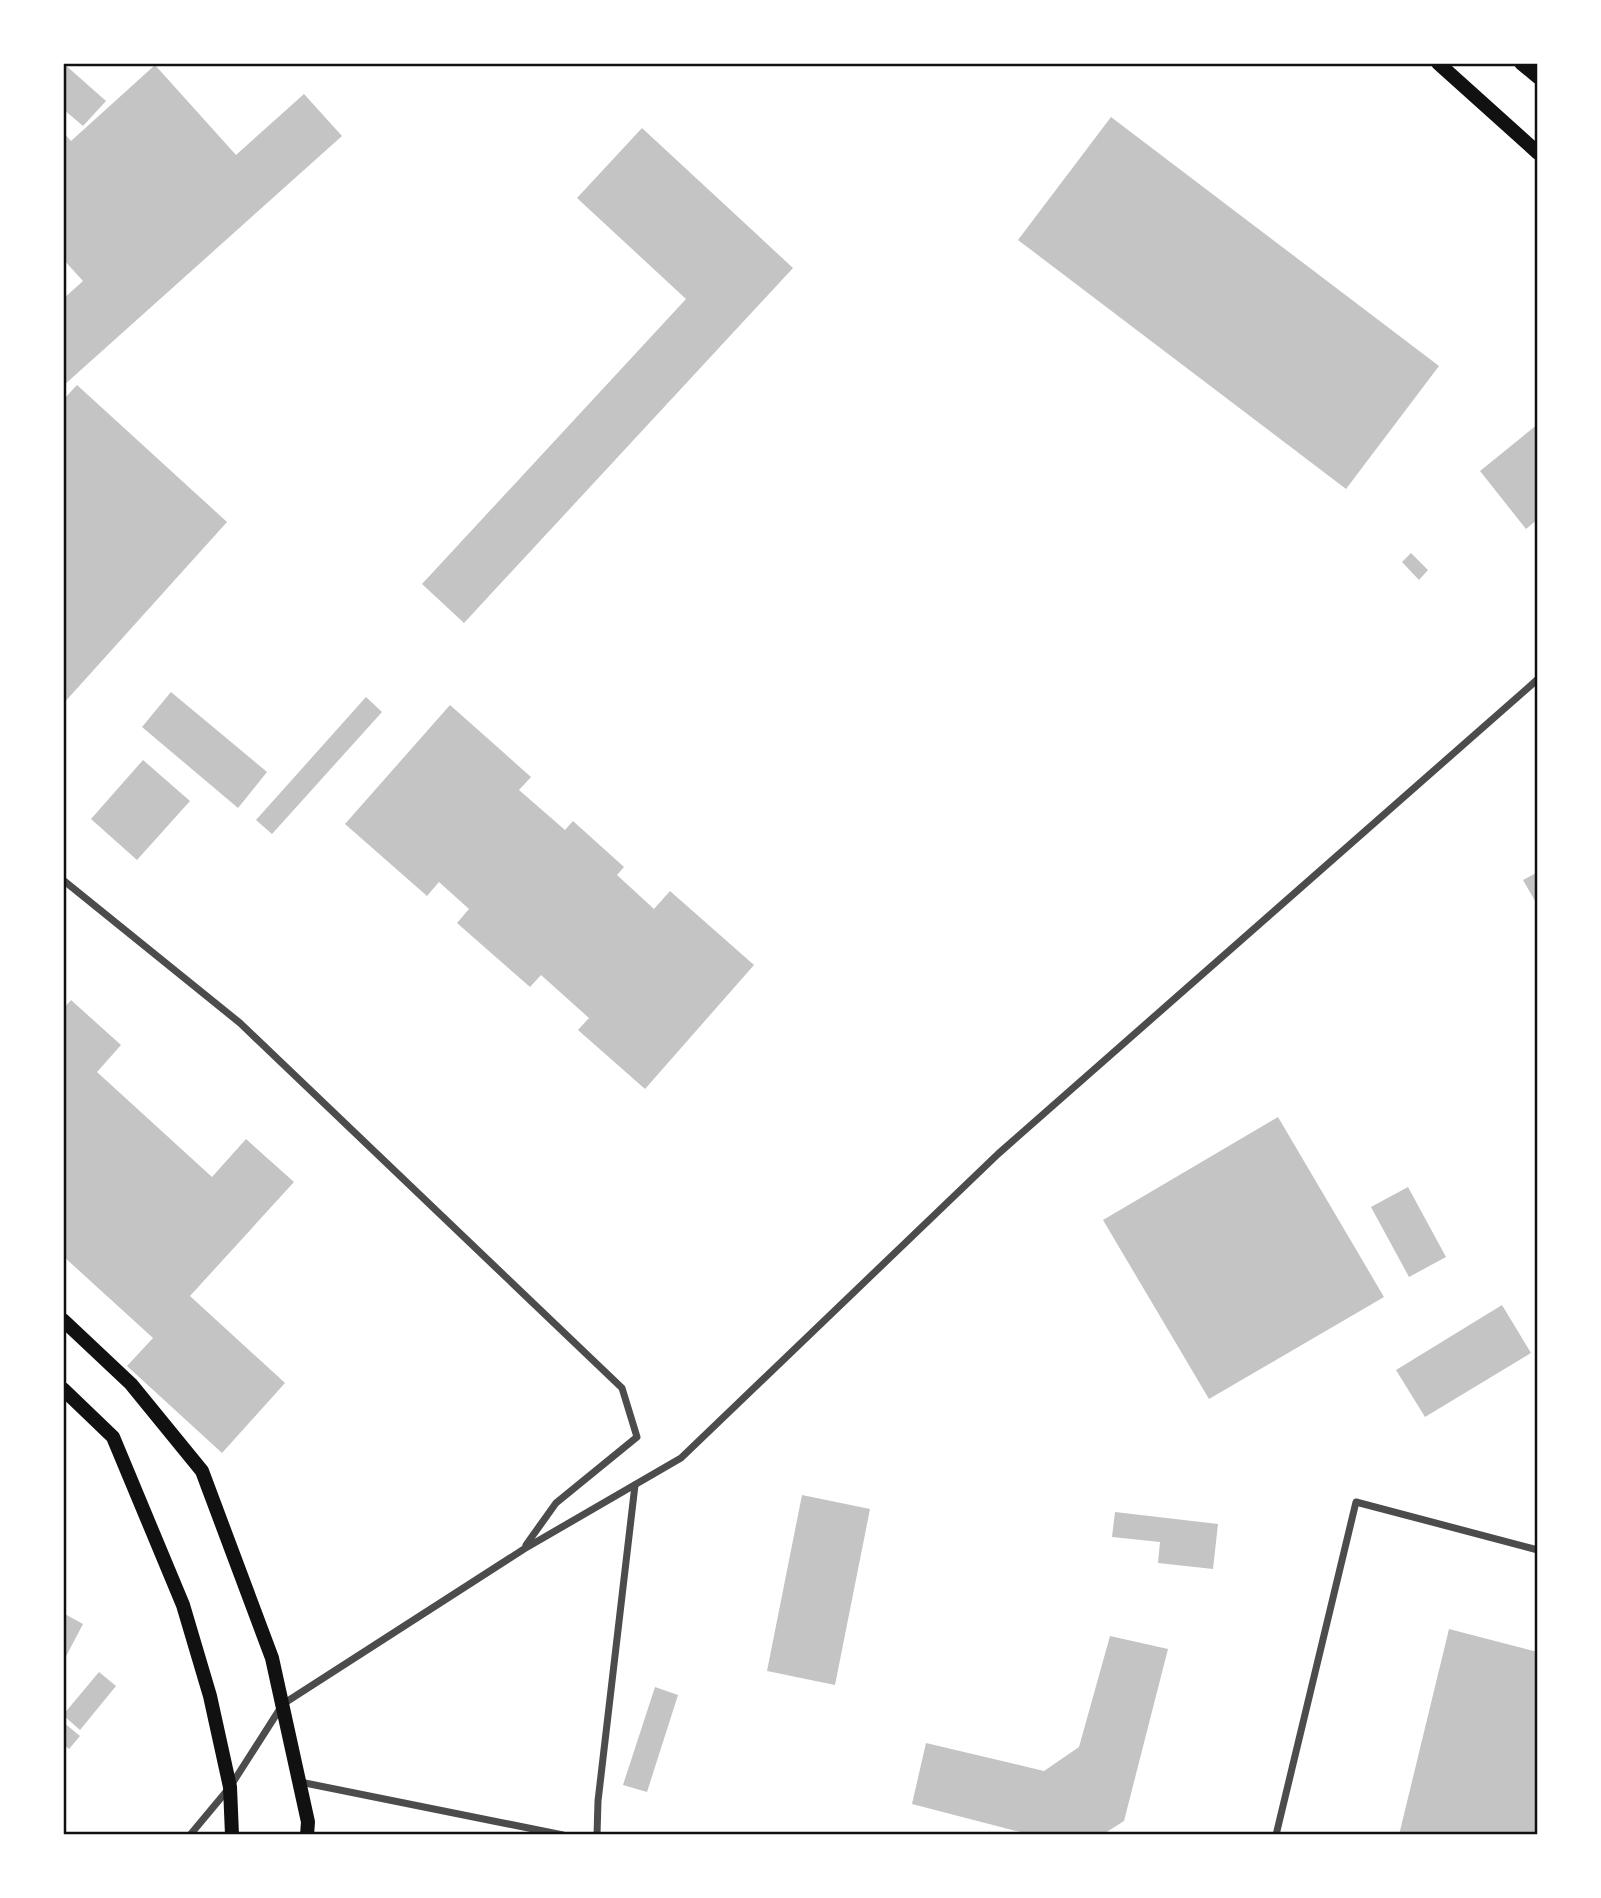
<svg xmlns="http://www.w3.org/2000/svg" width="1601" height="1898" viewBox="0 0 1601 1898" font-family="Merriweather,serif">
<rect width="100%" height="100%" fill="#fff"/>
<!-- building -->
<g fill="#c4c4c4">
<polygon points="63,63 106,101 83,126 63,109"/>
<polygon points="155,65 236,155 304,94 342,136 63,386 63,299 83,281 63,259 63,132 71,141"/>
<polygon points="1111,117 1439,366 1346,489 1018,240"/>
<polygon points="642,128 793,268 464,623 422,584 686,299 577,198"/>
<polygon points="77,385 227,522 63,704 63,400"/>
<polygon points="1538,424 1538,519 1526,529 1480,471"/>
<polygon points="1411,553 1428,570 1419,580 1402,562"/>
<polygon points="171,692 267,772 238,808 142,727"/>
<polygon points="366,697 382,712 272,834 256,820"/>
<polygon points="450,705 531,777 519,790 565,830 573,821 624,867 617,875 654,909 670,891 754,965 645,1089 578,1030 589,1018 541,975 530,987 457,923 469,909 439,882 427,896 345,824"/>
<polygon points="143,760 190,801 137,860 91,819"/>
<polygon points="1538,872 1538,906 1523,880"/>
<polygon points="71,1000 121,1045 97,1072 212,1177 246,1139 294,1182 190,1296 285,1383 222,1453 127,1366 153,1338 63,1256 63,1009"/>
<polygon points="1278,1117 1384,1297 1209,1399 1103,1220"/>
<polygon points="1408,1187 1446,1257 1409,1277 1371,1207"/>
<polygon points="1502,1305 1531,1353 1425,1417 1396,1370"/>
<polygon points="802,1495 870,1509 835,1685 767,1671"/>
<polygon points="1115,1512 1218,1524 1213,1569 1158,1563 1160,1542 1112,1537"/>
<polygon points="63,1613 83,1624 63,1662"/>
<polygon points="1449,1629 1538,1652 1538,1835 1399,1835"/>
<polygon points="1110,1636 1168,1649 1124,1821 1102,1835 1032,1835 912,1804 926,1743 1044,1771 1079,1747"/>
<polygon points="99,1672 116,1686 80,1730 63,1715"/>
<polygon points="655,1687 678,1695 647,1792 623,1785"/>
<polygon points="63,1722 80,1736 69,1749 63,1744"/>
</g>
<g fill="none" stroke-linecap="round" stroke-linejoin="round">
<!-- minor -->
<g stroke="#4c4c4c" stroke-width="7">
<polyline points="63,880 240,1023 622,1388 637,1437 556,1503 526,1545"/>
<polyline points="300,1782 563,1835"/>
<polyline points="190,1835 230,1787 283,1704 524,1549 681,1458 998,1154 1538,679"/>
<polyline points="597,1835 598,1801 635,1485"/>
<polyline points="1276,1835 1356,1502 1538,1550"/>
</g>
<!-- secondary -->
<g stroke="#111" stroke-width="14">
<polyline points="1438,63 1538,153"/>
<polyline points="1521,63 1538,77"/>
<polyline points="63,1320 131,1384 202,1471 272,1658 308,1822 307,1835"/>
<polyline points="63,1389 113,1437 183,1605 210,1696 230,1787 232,1835"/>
</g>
</g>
<!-- border -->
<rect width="1601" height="1898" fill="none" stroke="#ffffff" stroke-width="130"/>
<rect x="65" y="65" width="1471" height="1768" fill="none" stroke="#111" stroke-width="2.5"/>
</svg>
